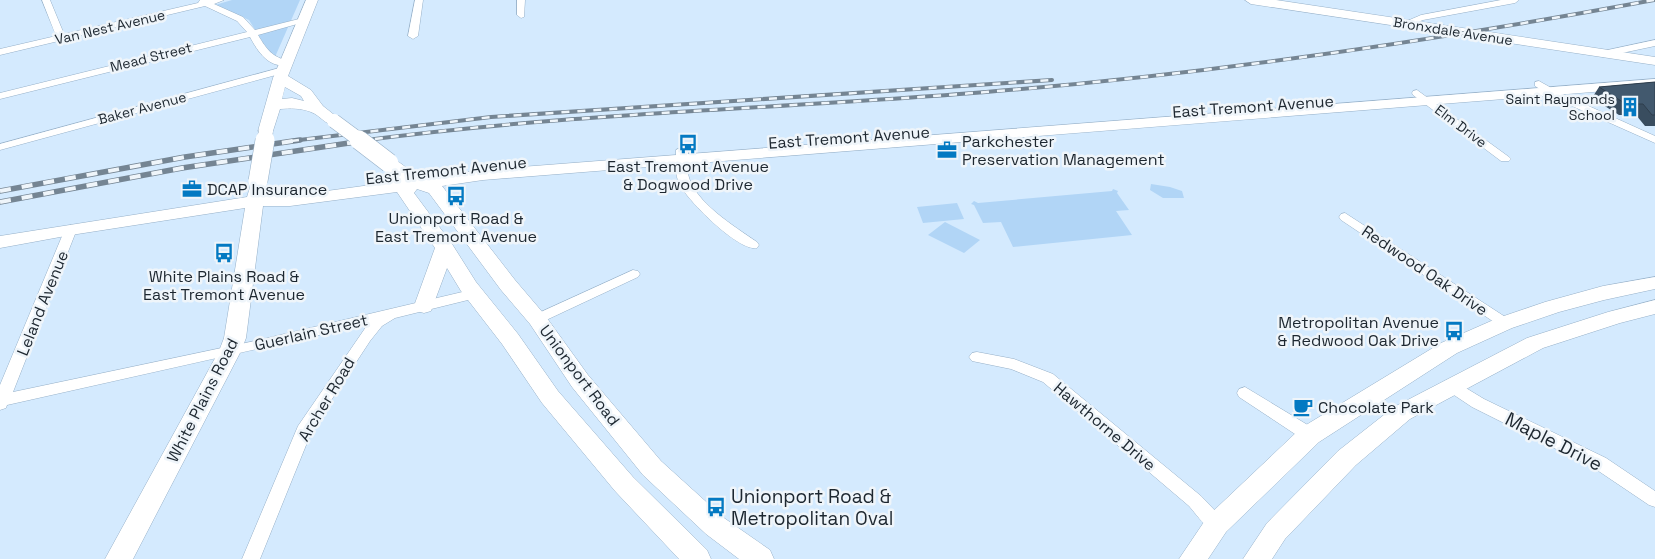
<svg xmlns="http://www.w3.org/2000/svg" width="1655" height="559" viewBox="0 0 1655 559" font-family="'Space Grotesk',sans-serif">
<rect width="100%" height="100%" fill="#d4eafe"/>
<!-- green -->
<g fill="#b1d5f6">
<polygon points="232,0 300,0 275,57 272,57 249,20 215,5"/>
<polygon points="1151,184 1170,187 1182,191 1184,198 1163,198 1150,190"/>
<polygon points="1113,189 1118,191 1117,193 1129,210 1116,211 1132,235 1013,247 1001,222 983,223 974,205 971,204 974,201 978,203 1112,191"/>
<polygon points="957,203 964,219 923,223 917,207"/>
<polygon points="945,222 980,240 964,253 928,235"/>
</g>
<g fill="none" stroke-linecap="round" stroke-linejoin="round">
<defs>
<g id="street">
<path d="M42 0H50L64 34 198 3 200 0H224L214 4 243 17 255 30 303 18 308 21 258 35C267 50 272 57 289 61V65C269 69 258 52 250 37L0 99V93L247 32 237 21 205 6 0 55V49L56 36Z"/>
<polygon points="415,0 423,0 418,36 413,39 408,36"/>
<polygon points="517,0 525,0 524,17 521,18 517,15"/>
<polygon points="1501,0 1519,0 1515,3 1423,20 1405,27 1400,24 1421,15"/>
<polygon points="1655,40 1655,46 1603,57 1598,54 1603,51"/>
<polygon points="283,67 287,68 287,72 0,150 0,144"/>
<polygon points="1539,81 1562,94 1655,136 1655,143 1554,98 1535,86 1535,82"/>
<polygon points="1417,90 1509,157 1511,159 1509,161 1501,161 1413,95 1412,93 1413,91"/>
<path d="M682 147 688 150C688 158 686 166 688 174 694 202 734 226 757 242L759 245 757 248C739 252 688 201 680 185 674 174 676 162 676 150Z"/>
<polygon points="1345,213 1510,320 1512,323 1510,326 1500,326 1341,220 1339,217 1341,214"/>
<polygon points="71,225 77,229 13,392 259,340 475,289 480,291 482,294 480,297 395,318 382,326 370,341 313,428 260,559 242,559 298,426 368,324 7,405 6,408 0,410 0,385 65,229"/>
<polygon points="633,270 638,271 640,274 638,277 542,322 532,322 530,319 532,316"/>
<path d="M977 352 1014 359 1053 374 1201 496 1223 519 1226 524 1223 529C1209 535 1198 516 1189 506L1043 382 1011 369 972 361 969 357 972 353Z"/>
<polygon points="1451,379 1484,399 1606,458 1655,491 1655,507 1649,505 1594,468 1472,407 1445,389 1443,385 1445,381"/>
<polygon points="1245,387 1316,430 1318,435 1316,440 1310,441 1304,440 1239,397 1237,393 1239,389"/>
</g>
<g id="secondary">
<path d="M306 0H318L288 76 311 90 323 106 342 121 340 124C326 128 322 116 311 112 301 108 290 108 280 109L272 134H260L258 131 273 78ZM285 87 301 96 304 101 292 98 282 99Z"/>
<polygon points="1245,0 1276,0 1655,57 1655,65 1251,4"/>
<path d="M1655 79V87L483 180 442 186 515 280 544 314 588 375 661 461 724 518 770 550 774 559H739L706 534 643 475 572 387 530 324 501 290 429 193 417 189 414 193 452 244 476 282 518 334 558 391 633 477 707 550 711 559H679L615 491 542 403 502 344 461 291 447 268 431 311 424 313 417 311 414 306 435 248 397 192 290 206H263L246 338 241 351 133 559H105L219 351 224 338 245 208 71 235 0 248V236L247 197 251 184 257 183 263 184 266 188 265 196H290L400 181 381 163 383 159C397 156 408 170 418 178L483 170Z"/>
<polygon points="1655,277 1655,289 1604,300 1559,312 1512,328 1457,353 1319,442 1226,532 1208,559 1179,559 1208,516 1301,428 1441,343 1498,318 1545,302 1603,286"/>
<polygon points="1655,300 1655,314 1620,323 1543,348 1410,419 1356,465 1285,539 1272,559 1243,559 1267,523 1338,451 1394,407 1527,338 1608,312"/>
</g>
</defs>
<!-- street casing -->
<use href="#street" stroke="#96b0c8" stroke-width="1"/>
<!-- secondary casing -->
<use href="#secondary" stroke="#96b0c8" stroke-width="1"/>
<!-- street -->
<use href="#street" fill="#fff" fill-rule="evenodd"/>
<!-- secondary -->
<use href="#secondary" fill="#fff" fill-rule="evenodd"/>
<defs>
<g id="rail-far1">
<polyline points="291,141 491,117 1052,80"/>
<path d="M359 141C567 113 777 109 986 92 1211 74 1432 41 1654 0"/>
</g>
<g id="rail">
<polyline points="0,191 185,157 300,140"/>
<polyline points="0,202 182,168 369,140"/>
</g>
</defs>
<!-- rail-far1 casing -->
<use href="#rail-far1" stroke="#758593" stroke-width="4"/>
<!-- rail casing -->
<use href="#rail" stroke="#758593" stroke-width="5.5"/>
<!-- rail-far1 -->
<use href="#rail-far1" stroke="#eff5fa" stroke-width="2.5" stroke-dasharray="8" stroke-linecap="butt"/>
<!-- rail -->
<use href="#rail" stroke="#eff5fa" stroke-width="4" stroke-dasharray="11" stroke-linecap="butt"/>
<defs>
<g id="secondary-bridge-far1">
<polyline points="334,121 361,141"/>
<polyline points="264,141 266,131"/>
</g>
<g id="secondary-bridge">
<polyline points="359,140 389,163"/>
<polyline points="258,181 265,140"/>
</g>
</defs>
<!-- secondary-bridge-far1 casing -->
<use href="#secondary-bridge-far1" stroke="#96b0c8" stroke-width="15" stroke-linecap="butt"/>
<!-- secondary-bridge casing -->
<use href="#secondary-bridge" stroke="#96b0c8" stroke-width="20" stroke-linecap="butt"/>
<!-- secondary-bridge-far1 -->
<use href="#secondary-bridge-far1" stroke="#fff" stroke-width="14"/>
<!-- secondary-bridge -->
<use href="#secondary-bridge" stroke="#fff" stroke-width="19"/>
</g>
<!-- wall -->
<polygon fill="#394d5f" points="1655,82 1655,126 1645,126 1636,115 1619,115 1592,98 1599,87"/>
<!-- building -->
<polygon fill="#42596e" stroke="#2e3e4d" points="1655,82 1655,115 1652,115 1643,104 1626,104 1599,87"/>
<!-- icons -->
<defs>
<symbol id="building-bare" viewBox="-9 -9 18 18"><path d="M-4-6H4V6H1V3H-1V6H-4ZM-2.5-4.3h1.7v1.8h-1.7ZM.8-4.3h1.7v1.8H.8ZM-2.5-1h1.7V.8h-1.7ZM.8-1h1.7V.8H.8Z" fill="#0379c2" stroke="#eff5fa" stroke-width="2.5" paint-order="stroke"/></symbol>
<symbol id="bus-bare" viewBox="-9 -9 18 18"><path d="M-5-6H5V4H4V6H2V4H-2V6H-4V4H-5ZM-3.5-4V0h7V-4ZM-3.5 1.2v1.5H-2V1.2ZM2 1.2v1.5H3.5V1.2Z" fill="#0379c2" stroke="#eff5fa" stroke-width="2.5" paint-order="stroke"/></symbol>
<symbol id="office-bare" viewBox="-9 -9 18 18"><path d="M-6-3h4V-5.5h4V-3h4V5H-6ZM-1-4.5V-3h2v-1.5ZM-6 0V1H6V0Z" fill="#0379c2" stroke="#eff5fa" stroke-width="2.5" paint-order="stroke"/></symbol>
<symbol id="cafe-bare" viewBox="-9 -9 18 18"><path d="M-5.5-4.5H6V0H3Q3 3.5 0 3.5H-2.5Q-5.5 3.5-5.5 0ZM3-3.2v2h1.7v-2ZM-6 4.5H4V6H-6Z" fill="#0379c2" stroke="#eff5fa" stroke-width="2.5" paint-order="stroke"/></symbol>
</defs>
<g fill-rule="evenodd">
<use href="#building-bare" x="1616" y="93" width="28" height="28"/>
<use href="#bus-bare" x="674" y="130" width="28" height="28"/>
<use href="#office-bare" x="933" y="136" width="28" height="28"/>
<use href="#office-bare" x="178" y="175" width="28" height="28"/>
<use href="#bus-bare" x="442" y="182" width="28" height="28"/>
<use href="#bus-bare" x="210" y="239" width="28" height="28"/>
<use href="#bus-bare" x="1440" y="317" width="28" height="28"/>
<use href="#cafe-bare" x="1289" y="393" width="28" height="28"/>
<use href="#bus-bare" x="702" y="493" width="28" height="28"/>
</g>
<g text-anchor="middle" stroke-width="5" stroke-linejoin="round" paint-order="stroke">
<!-- far-street labels -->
<g font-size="14" fill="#1d2730" stroke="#eff5fa">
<text transform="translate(110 27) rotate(-13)" y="5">Van Nest Avenue</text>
<text transform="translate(1453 31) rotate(9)" y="5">Bronxdale Avenue</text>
<text transform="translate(151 57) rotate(-14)" y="5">Mead Street</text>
<text transform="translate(142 108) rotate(-15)" y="5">Baker Avenue</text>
<text transform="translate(1461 126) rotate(37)" y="5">Elm Drive</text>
</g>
<!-- far-poi labels -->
<g font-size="14" fill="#1d2730" stroke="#eff5fa" text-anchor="end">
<text x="1615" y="104">Saint Raymonds<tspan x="1615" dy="16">School</tspan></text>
</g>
<!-- street labels -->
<g font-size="16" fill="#1d2730" stroke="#eff5fa">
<text transform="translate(1253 106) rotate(-4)" y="6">East Tremont Avenue</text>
<text transform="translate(849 137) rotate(-4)" y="6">East Tremont Avenue</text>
<text transform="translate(446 170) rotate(-6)" y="6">East Tremont Avenue</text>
<text transform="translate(1425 270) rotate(34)" y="6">Redwood Oak Drive</text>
<text transform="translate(42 303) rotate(-68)" y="6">Leland Avenue</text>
<text transform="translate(311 332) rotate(-13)" y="6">Guerlain Street</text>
<text transform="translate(580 375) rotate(53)" y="6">Unionport Road</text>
<text transform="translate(326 399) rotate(-59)" y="6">Archer Road</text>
<text transform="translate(202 400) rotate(-63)" y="6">White Plains Road</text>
<text transform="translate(1105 426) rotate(40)" y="6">Hawthorne Drive</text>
</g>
<!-- poi labels -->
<g font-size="16" fill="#1d2730" stroke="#eff5fa" text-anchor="start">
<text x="962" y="147">Parkchester<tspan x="962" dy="18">Preservation Management</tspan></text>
<text x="688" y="172" text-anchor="middle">East Tremont Avenue<tspan x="688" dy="18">&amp; Dogwood Drive</tspan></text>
<text x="207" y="195">DCAP Insurance</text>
<text x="456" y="224" text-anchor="middle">Unionport Road &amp;<tspan x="456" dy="18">East Tremont Avenue</tspan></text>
<text x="224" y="282" text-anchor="middle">White Plains Road &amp;<tspan x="224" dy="18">East Tremont Avenue</tspan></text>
<text x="1439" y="328" text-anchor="end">Metropolitan Avenue<tspan x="1439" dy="18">&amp; Redwood Oak Drive</tspan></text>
<text x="1318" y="413">Chocolate Park</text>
</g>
<!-- near-street labels -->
<g font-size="19" fill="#1d2730" stroke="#eff5fa">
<text transform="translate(1554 441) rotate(27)" y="7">Maple Drive</text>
</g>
<!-- near-poi labels -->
<g font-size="19" fill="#1d2730" stroke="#eff5fa" text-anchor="start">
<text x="731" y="503">Unionport Road &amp;<tspan x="731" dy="22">Metropolitan Oval</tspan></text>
</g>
</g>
</svg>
